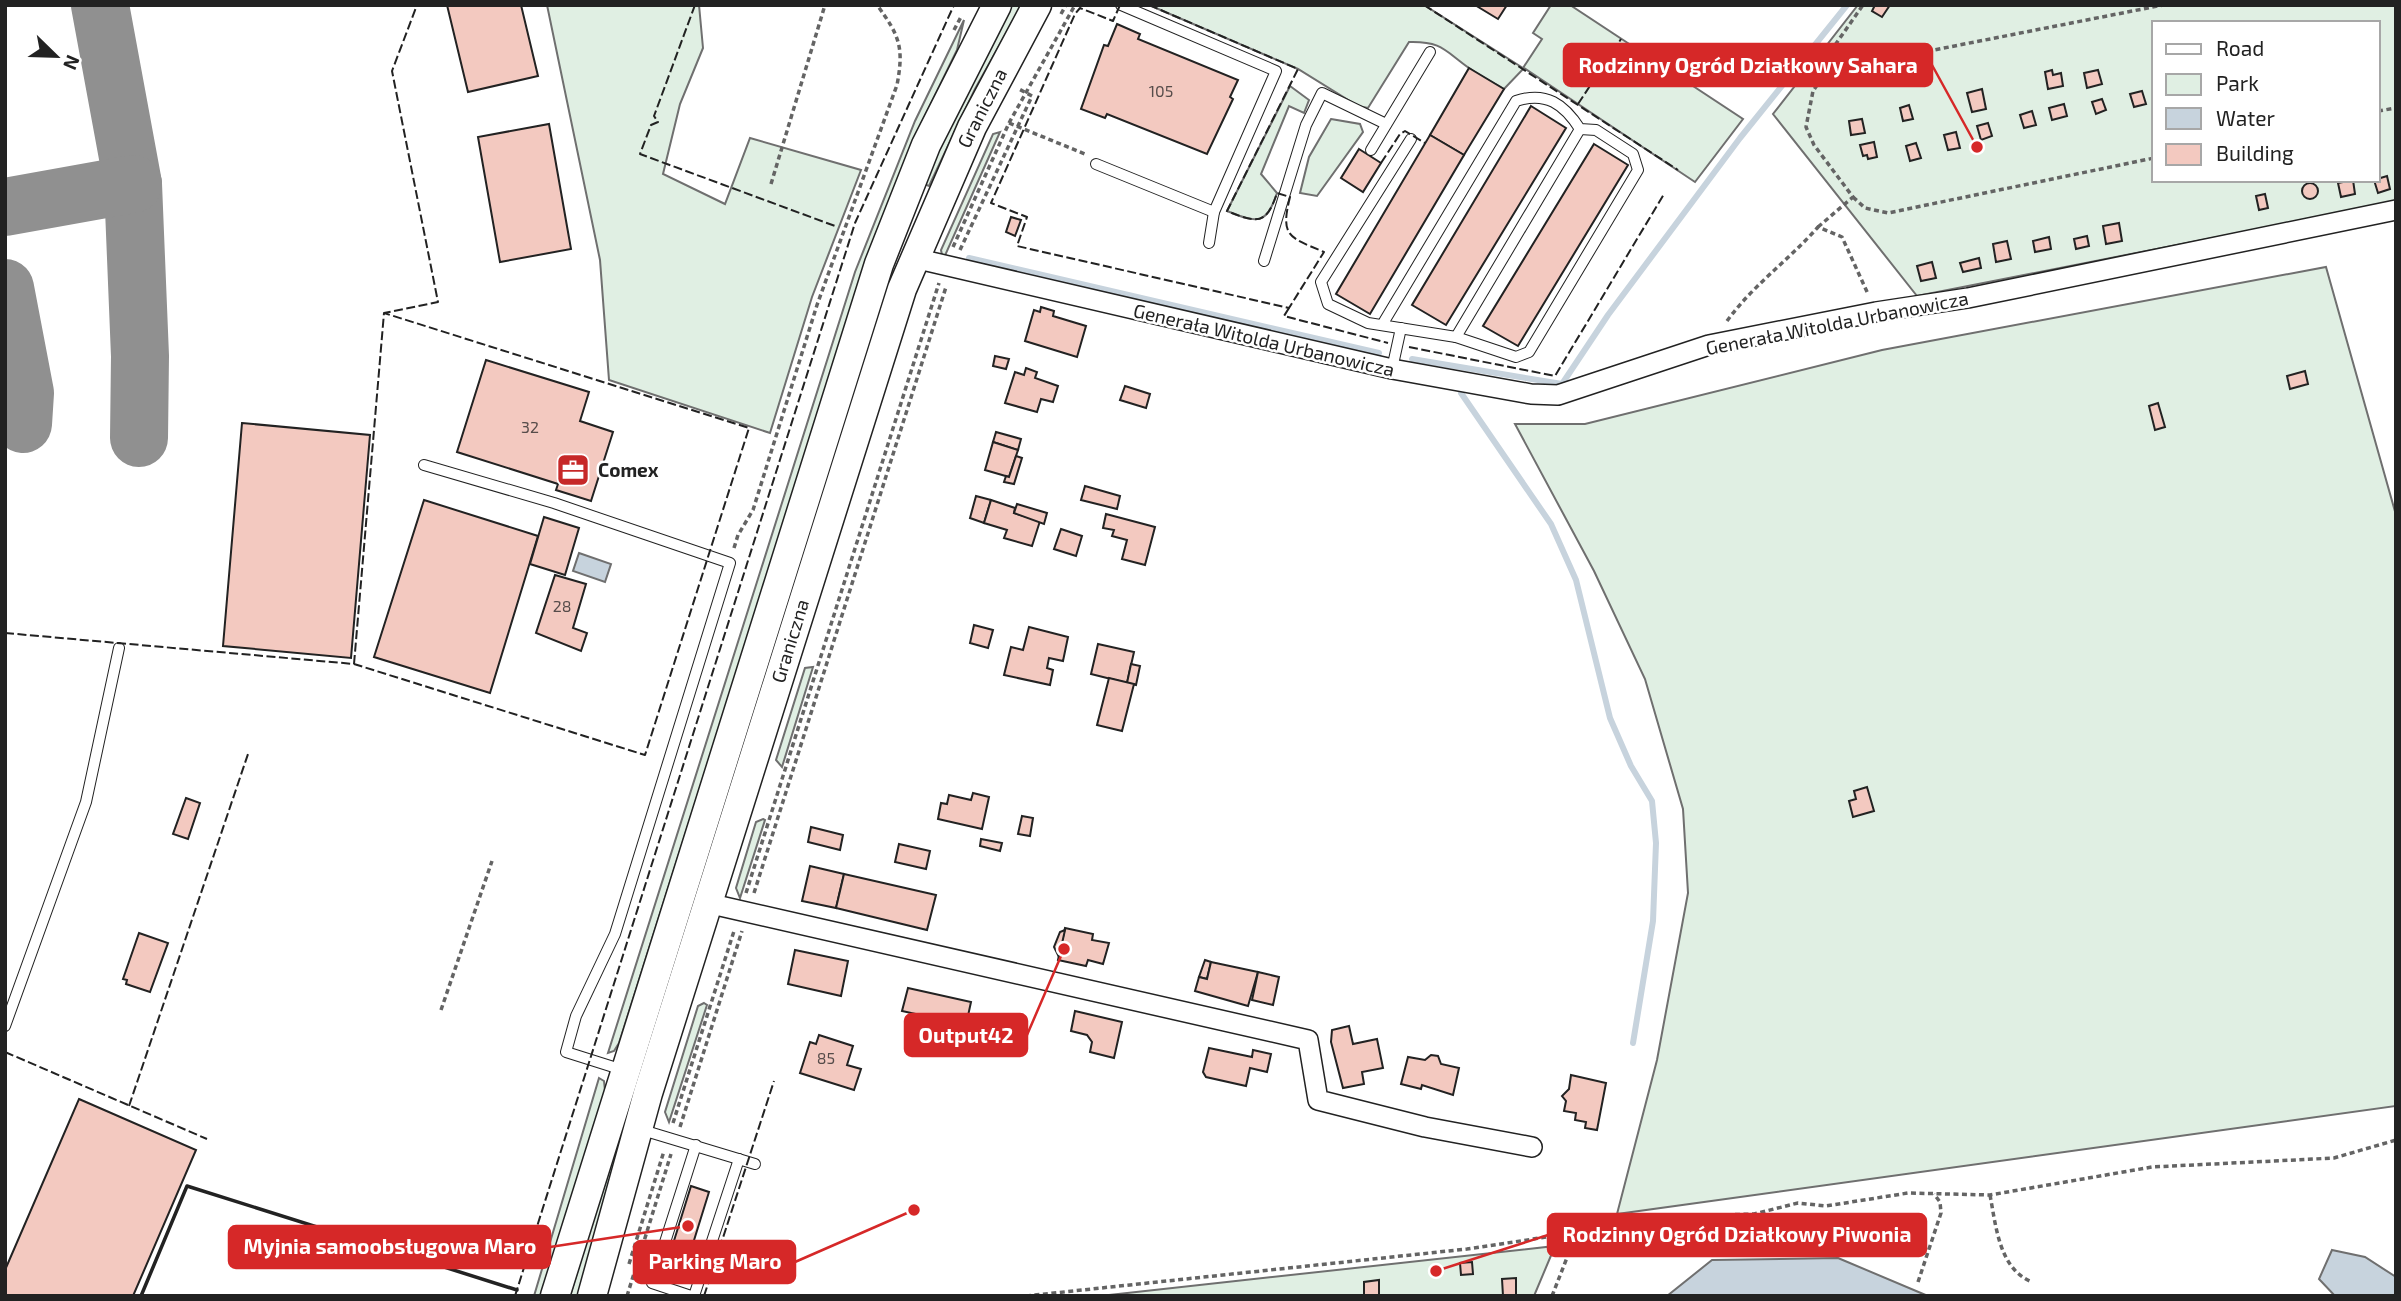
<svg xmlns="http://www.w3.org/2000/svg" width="2401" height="1301" viewBox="0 0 2401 1301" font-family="'Exo 2',sans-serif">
<rect width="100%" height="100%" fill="#fff"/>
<!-- green -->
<g fill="#e0efe3" stroke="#6f6f6f" stroke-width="2" fill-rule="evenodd">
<polygon points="547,5 699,5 703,48 680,104 663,174 725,204 750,138 861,170 812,297 770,433 609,380 600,260"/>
<polygon points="1012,5 1022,5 975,89 929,186 924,184 952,119"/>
<path d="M1149 5H1424L1523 68 1542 39 1533 33 1551 5H1570L1743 119 1695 182 1524 68 1504 89C1492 82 1480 76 1469 68 1445 51 1442 41 1409 42L1368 108 1358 106 1298 69Z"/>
<path d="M1858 5H2396V202L1917 296 1773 114ZM2154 23H2378V180H2154Z"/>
<polygon points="964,20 957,50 921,124 875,236 619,1043 614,1051 608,1053 855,272 915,121"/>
<path d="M1290 86 1309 100 1304 113 1289 106 1261 174 1277 193C1266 226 1257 223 1227 211Z"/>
<polygon points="1331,119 1360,124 1363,132 1317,196 1300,193 1309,157"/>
<polygon points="1000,132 943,260 941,250 993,134"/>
<polygon points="2326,267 2396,515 2396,1106 1617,1214 1657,1060 1688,893 1683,809 1645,679 1594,571 1515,424 1585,424 1882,350"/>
<polygon points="813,667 782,767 776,760 805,668"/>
<polygon points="763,819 765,820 740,898 736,888 756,822"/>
<polygon points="704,1003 707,1005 669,1122 665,1112 698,1006"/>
<polygon points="599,1078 604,1081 605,1091 542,1296 534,1296"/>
<polygon points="623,1119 627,1120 579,1296 570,1296"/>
<polygon points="1555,1246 1534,1296 1100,1296"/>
</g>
<!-- water -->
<g fill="#c7d3dd" stroke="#6f6f6f" stroke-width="2">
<polygon points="579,553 611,564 605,582 573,571"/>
<polygon points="2332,1250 2365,1257 2396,1277 2396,1296 2335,1296 2319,1279"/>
<polygon points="1838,1258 1928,1296 1667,1296 1712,1260"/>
</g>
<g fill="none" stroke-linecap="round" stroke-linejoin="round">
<!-- stream -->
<g stroke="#c7d3dd" stroke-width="6">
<polyline points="969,258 1379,353"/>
<polyline points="1412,359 1562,384 1608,315 1740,138 1847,5"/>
<polyline points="1461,393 1551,524 1576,580 1610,718 1631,766 1652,801 1656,843 1653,921 1633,1043"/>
</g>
<!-- taxiway -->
<g stroke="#909090" stroke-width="58">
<polyline points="100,5 133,184 140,356 139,438"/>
<polyline points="5,207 133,184"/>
<polyline points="5,288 25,393 23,424"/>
</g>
</g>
<!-- building -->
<g fill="#f3c9c0" stroke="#222" stroke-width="2">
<polygon points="447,5 521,5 538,76 468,92"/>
<polygon points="1475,5 1507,5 1498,19"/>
<polygon points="1875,5 1890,5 1882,17 1872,11"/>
<polygon points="1117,24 1140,34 1138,39 1238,80 1230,97 1233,99 1207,154 1107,114 1105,118 1081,109 1104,45 1108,46"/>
<polygon points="1469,68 1504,89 1464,155 1430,135"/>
<polygon points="2052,70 2053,75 2061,73 2063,86 2048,89 2045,72"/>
<polygon points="2098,70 2102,84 2087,88 2084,73"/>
<polygon points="1982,89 1986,109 1972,112 1967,93"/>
<polygon points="2142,91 2146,104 2134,107 2130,94"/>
<polygon points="2102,99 2106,110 2096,114 2092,102"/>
<polygon points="2064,104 2067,116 2052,120 2049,108"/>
<polygon points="1909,105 1913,119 1903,121 1900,108"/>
<polygon points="1531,106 1566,128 1446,325 1412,305"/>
<polygon points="2032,111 2036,125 2024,128 2020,115"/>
<polygon points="1862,119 1865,133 1851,135 1849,121"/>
<polygon points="1988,123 1992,136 1981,140 1977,126"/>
<polygon points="549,124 571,249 500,262 478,137"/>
<polygon points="1956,132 1960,148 1948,150 1944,135"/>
<polygon points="1430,135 1464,155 1370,314 1336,294"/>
<polygon points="1874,142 1877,157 1868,159 1867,155 1863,156 1860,145"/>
<polygon points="1916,143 1921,158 1910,161 1906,146"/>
<polygon points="1594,144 1628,165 1518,346 1483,326"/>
<polygon points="1359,149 1381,163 1363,192 1341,178"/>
<polygon points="2387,176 2390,189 2378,193 2374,180"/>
<polygon points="2353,180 2355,194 2341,197 2338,183"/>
<circle cx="2310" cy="191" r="8"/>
<polygon points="2265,194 2268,208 2259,210 2256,196"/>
<polygon points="1011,217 1021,220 1015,236 1006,232"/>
<polygon points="2119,223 2122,241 2106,244 2103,226"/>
<polygon points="2087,236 2089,246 2076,249 2074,239"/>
<polygon points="2049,237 2051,249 2035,252 2033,241"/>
<polygon points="2007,241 2011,259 1996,262 1993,244"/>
<polygon points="1979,258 1981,268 1963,272 1960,263"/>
<polygon points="1932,262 1936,278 1921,281 1917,266"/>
<polygon points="1041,307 1054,311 1053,316 1086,326 1077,357 1025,341 1034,310 1040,312"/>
<polygon points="995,356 1009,359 1006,369 993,366"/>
<polygon points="486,360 589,392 580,421 613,432 591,501 556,490 558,484 457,452"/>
<polygon points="1026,368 1037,372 1035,378 1058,386 1053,402 1041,399 1037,412 1005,403 1015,372 1024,375"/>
<polygon points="2305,371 2308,384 2290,389 2287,376"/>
<polygon points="1125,386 1150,394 1146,408 1120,400"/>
<polygon points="2158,403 2165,427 2155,430 2149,406"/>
<polygon points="242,423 370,435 351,658 223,646"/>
<polygon points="996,432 1021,439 1018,450 993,442"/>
<polygon points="993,442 1018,450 1009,477 985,470"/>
<polygon points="1016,456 1022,458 1014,484 1004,482 1006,476 1009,477"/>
<polygon points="1085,486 1120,496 1117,509 1081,500"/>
<polygon points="976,496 991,500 984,523 970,518"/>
<polygon points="424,500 538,536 490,693 374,657"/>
<polygon points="991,500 1015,508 1014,513 1040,521 1032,546 1004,538 1007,530 984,523"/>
<polygon points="1017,504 1047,513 1044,524 1014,513"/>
<polygon points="1106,514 1155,527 1145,565 1122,559 1127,540 1112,536 1114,530 1103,528"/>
<polygon points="544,517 579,528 565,575 530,564"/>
<polygon points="1061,529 1082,536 1076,556 1054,549"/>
<polygon points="555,575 586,584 573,628 587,633 581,651 536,633"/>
<polygon points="974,625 993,630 988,648 970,643"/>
<polygon points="1029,627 1068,637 1063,661 1049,658 1047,668 1053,670 1050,685 1004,675 1011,647 1023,650"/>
<polygon points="1098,644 1134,652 1127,683 1091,674"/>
<polygon points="1131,664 1140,666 1136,685 1127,683"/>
<polygon points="1109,678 1134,684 1122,731 1097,725"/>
<polygon points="1867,787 1874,811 1853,817 1849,801 1856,799 1854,791"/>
<polygon points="973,793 989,797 982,829 938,819 941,803 947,804 949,795 971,800"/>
<polygon points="186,798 200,803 188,839 173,834"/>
<polygon points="1022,816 1033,818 1030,836 1018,834"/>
<polygon points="811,827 843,835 840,850 808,842"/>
<polygon points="981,839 1002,843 1000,851 980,846"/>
<polygon points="899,844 930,851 926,869 895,862"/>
<polygon points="810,866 844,874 836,908 802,901"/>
<polygon points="844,874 936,895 927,930 836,908"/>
<polygon points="1065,928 1093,934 1092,940 1109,943 1103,964 1088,960 1086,966 1058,960"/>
<polygon points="1065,930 1059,957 1054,947 1060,932"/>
<polygon points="139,933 168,943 150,992 126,984 127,980 123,979"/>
<polygon points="795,950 848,961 841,996 788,984"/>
<polygon points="1205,960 1211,962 1207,979 1199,977"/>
<polygon points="1211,962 1258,972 1248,1006 1195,991 1199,977 1207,979"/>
<polygon points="1258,972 1279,977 1273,1005 1252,1000"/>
<polygon points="908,988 971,1002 966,1025 902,1011"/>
<polygon points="1075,1011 1122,1022 1114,1058 1090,1052 1092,1042 1087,1035 1071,1031"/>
<polygon points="1349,1026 1353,1044 1377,1039 1383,1068 1362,1072 1364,1084 1343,1088 1331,1042 1332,1030"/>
<polygon points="819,1035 853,1046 847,1065 861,1069 854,1090 800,1073 810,1042 816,1044"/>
<polygon points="1209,1048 1252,1057 1253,1050 1271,1054 1267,1072 1250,1068 1246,1086 1206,1077 1203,1072"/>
<polygon points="1431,1055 1438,1056 1441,1064 1459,1068 1453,1095 1422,1085 1421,1089 1401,1084 1408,1057 1425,1060"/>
<polygon points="1571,1075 1606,1083 1597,1130 1585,1128 1586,1122 1575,1120 1576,1113 1564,1111 1566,1101 1562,1096 1569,1089"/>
<polygon points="79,1099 196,1150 133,1296 5,1296 5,1270"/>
<polygon points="691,1186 709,1192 686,1266 668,1260"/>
<polygon points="1472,1262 1473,1274 1461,1275 1460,1263"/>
<polygon points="1516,1278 1516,1295 1503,1296 1502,1279"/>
<polygon points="1379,1280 1379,1295 1364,1295 1364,1282"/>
</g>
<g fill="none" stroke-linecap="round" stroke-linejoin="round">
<defs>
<g id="lane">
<polyline points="1121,5 1276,71 1214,212 1209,243"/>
<polyline points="1371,150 1430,52"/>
<polyline points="1096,164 1214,212"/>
<polyline points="1264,261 1306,125 1322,93 1386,124"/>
<path d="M1382 325 1516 101C1546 91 1564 104 1580 129L1596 130 1633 154 1638 170 1529 352 1516 357 1456 337 1368 323 1328 304 1321 282 1411 139"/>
<polyline points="1456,337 1580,129"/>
<polyline points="1392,369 1401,328"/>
<polyline points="424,465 554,503 730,563 615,934 576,1016 566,1052 623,1070"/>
<polyline points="5,1026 86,802 119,648"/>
<polyline points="639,1129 755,1164"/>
<polyline points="691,1296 652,1283 696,1145"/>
<polyline points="694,1296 739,1159"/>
</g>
<g id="street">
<polyline points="914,258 1392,369 1531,394 1558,395 1709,345 1876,312 1968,298 2396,210"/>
<polyline points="707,903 1308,1040 1318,1100 1425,1127 1532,1147"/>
</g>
<g id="secondary">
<polyline points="555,1296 879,264 926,145 997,5"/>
<polyline points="592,1296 648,1093 902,289 972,127 1037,5"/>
</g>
</defs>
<!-- lane casing -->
<use href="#lane" stroke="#222" stroke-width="12"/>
<!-- street casing -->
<use href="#street" stroke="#222" stroke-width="22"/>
<!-- secondary casing -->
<use href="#secondary" stroke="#222" stroke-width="31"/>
<!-- path -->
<g stroke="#646464" stroke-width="3.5" stroke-dasharray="5 3.5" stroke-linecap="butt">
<polyline points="1061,14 1066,5"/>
<polyline points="954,30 962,15"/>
<polyline points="1827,71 2163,5"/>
<polyline points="2378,111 2396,108"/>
<polyline points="1009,123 1085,154"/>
<polyline points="771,184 825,5"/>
<polyline points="1853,197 1865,208 1888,213 2154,158"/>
<polyline points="1818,227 1853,197 1814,145 1806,127 1813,91 1827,71 1826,58 1863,5"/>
<polyline points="953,247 1009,123 1075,5"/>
<polyline points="960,250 1032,96 1019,89"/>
<path d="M1727 321C1753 285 1789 260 1818 227L1842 237 1868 294"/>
<path d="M734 548 738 535 753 510 817 305 897 85C904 48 900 36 877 5"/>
<polyline points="746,893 939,283"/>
<polyline points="754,893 946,287"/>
<polyline points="441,1010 492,861"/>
<polyline points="673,1123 734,931"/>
<polyline points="680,1127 742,931"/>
<path d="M1990 1195C1996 1226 1999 1269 2032 1282"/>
<polyline points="629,1264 664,1151"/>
<polyline points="1918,1282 1941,1213 1940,1202 1934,1194"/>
<polyline points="627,1296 671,1154"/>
<polyline points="1026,1296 1467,1249 1686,1216 1754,1214 1798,1203 1826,1206 1908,1193 1990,1195 2152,1167 2334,1158 2396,1140"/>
<polyline points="1552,1296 1570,1250 1569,1235"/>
</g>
<!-- lane -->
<use href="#lane" stroke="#fff" stroke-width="10"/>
<!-- street -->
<use href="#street" stroke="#fff" stroke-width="19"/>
<!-- secondary -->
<use href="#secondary" stroke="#fff" stroke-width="28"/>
<!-- fence -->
<g stroke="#222" stroke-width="2" stroke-dasharray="9 3.5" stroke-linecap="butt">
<polyline points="695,5 654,116 658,122 651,125 640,154 835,226"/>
<path d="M1120 5 1113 21 1080 8 1075 14 991 203 1027 217 1017 246 1289 308 1324 252C1289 237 1280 237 1290 197L1277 193C1266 226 1257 223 1227 211L1298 69 1149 5"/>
<polyline points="1424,5 1678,170"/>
<polyline points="1578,104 1621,39"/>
<polyline points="1381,163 1400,134 1405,131 1425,143"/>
<polyline points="1289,308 1284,316 1388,343"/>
<polyline points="1409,347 1555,376 1664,194"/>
<polyline points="5,633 354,664 645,755 749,428 384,313"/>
<polyline points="354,664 384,313 438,302 392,71 417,5"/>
<polyline points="5,1052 207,1139"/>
<polyline points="129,1106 248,754"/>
<polyline points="515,1296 855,223 954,5"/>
<polyline points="704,1296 774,1081"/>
</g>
<!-- wall -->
<polyline stroke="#222" stroke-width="3.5" points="141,1296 187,1186 517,1290"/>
</g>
<!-- icons -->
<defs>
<symbol id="office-square" viewBox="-11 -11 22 22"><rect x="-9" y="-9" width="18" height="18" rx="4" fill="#c62828" stroke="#fff"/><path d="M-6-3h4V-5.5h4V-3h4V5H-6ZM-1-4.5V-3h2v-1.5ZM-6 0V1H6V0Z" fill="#fff"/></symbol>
</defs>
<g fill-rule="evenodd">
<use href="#office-square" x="554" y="451" width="38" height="38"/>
</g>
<g text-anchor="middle" stroke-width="5" stroke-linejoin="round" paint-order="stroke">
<!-- number labels -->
<g font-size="16" fill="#564c4a">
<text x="1161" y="97">105</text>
<text x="530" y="433">32</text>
<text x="562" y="612">28</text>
<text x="826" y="1064">85</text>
</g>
<!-- street labels -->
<g font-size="19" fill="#222" stroke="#fff">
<text transform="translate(982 108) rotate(-63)" y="7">Graniczna</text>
<text transform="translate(1837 323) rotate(-11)" y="7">Generała Witolda Urbanowicza</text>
<text transform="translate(1264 340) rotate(13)" y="7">Generała Witolda Urbanowicza</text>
<text transform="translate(790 641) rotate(-73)" y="7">Graniczna</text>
</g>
<!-- poi labels -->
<g font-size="19" font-weight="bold" fill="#222" stroke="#fff" text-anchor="start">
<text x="598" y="477">Comex</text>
</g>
</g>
<!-- callouts -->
<path fill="none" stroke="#d62828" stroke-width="2.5" d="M1977 147L1932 65M1064 949L1027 1035M1436 1271L1548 1235M688 1226L550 1247M914 1210L795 1262"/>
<g fill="#d62828" stroke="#fff" stroke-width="2.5">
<circle cx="1977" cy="147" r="7"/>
<circle cx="1064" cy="949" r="7"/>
<circle cx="1436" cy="1271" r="7"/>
<circle cx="688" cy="1226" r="7"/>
<circle cx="914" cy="1210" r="7"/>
</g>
<g fill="#d62828" stroke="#d62828" stroke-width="2.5">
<rect x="1564" y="44" width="368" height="42" rx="7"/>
<rect x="905" y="1014" width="122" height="42" rx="7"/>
<rect x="1548" y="1214" width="378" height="42" rx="7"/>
<rect x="229" y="1226" width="321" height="42" rx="7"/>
<rect x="634" y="1241" width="161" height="42" rx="7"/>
</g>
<g font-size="21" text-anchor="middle" font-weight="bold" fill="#fff">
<text x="1748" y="73">Rodzinny Ogród Działkowy Sahara</text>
<text x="966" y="1043">Output42</text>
<text x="1737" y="1242">Rodzinny Ogród Działkowy Piwonia</text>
<text x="390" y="1254">Myjnia samoobsługowa Maro</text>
<text x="715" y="1269">Parking Maro</text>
</g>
<!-- border -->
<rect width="2401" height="1301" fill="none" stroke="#222222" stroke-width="14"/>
<!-- legend -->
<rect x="2152" y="21" width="228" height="161" fill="#ffffff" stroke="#a7a7a7" stroke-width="2"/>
<rect x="2166" y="44" width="35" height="10" fill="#ffffff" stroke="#a7a7a7" stroke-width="2"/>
<text x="2216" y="56" font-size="21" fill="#222222">Road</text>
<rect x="2166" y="74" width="35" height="21" fill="#e0efe3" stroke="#a7a7a7" stroke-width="2"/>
<text x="2216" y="91" font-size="21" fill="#222222">Park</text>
<rect x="2166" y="108" width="35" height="21" fill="#c7d3dd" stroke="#a7a7a7" stroke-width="2"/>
<text x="2216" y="126" font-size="21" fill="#222222">Water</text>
<rect x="2166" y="144" width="35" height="21" fill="#f3c9c0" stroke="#a7a7a7" stroke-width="2"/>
<text x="2216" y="161" font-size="21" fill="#222222">Building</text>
<!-- north arrow -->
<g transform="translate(56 56) rotate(113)" stroke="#ffffff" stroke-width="5" paint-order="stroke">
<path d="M0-5L12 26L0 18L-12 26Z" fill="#222222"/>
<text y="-10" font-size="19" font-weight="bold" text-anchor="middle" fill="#222222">N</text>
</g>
</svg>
